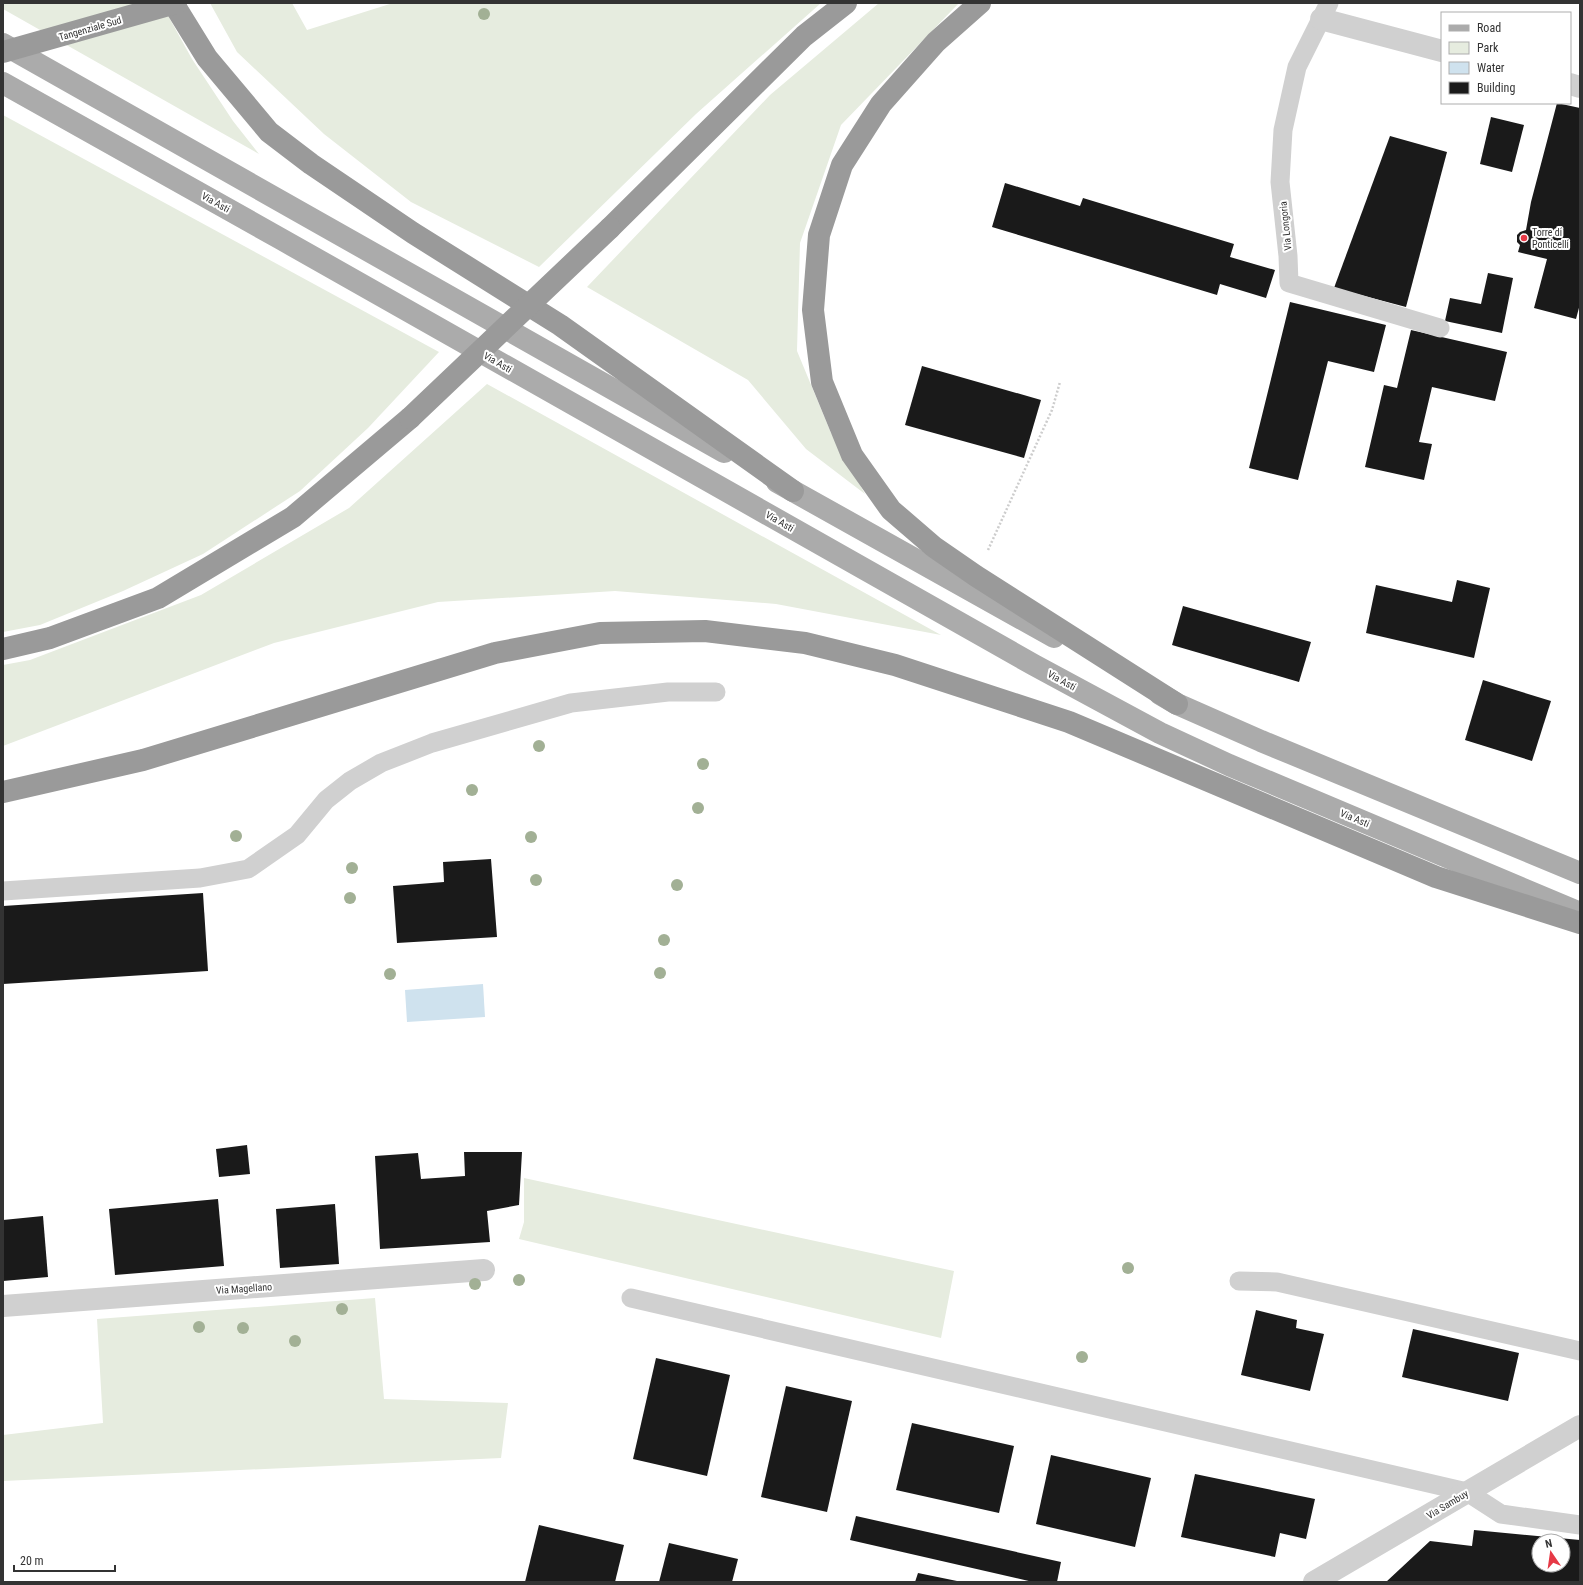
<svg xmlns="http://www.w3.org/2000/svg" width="1583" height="1585" viewBox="0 0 1583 1585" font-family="'Roboto Condensed',sans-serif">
<rect width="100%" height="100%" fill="#fff"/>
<!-- green -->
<g fill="#e6ecdf">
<polygon points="3,3 161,3 192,59 233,121 259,154 3,9"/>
<polygon points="210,3 292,3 307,30 393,3 821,3 696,114 539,267 411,202 324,134 237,52"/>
<polygon points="879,3 959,3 841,125 800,243 797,351 831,433 865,494 806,449 748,380 587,287 770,95"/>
<polygon points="3,115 439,352 368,428 300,491 203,554 123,591 40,625 3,632"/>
<polygon points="487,384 941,635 776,604 615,591 438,602 274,643 3,746 3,665 30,660 201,595 349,508"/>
<polygon points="524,1178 954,1271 941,1338 519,1239 524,1222"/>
<polygon points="375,1298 384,1399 508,1403 501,1458 3,1481 3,1435 103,1423 97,1319"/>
</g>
<!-- water -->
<polygon fill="#cfe2ee" points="483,984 485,1017 407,1022 405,990"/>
<!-- building -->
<g fill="#1a1a1a" fill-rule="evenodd">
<polygon points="1557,103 1580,108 1580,304 1576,319 1534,308 1547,259 1518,252 1520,245 1517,242 1517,235 1520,232 1526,230 1531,202"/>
<polygon points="1491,117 1524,125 1512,172 1480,164"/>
<polygon points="1390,136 1447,152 1406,307 1334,288"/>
<polygon points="1005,183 1080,206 1083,198 1234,244 1230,257 1275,270 1266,298 1220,284 1217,295 992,227"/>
<polygon points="1488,273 1513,278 1502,333 1445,321 1450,298 1481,304"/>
<polygon points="1290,302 1386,325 1374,372 1328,361 1298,480 1249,468"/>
<polygon points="1411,330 1507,352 1495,401 1432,387 1419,442 1432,444 1424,480 1365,467 1384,385 1397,388"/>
<polygon points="922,366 1041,400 1024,458 905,425"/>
<polygon points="1457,580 1490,588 1474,658 1366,633 1376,585 1452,602"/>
<polygon points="1183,606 1311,642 1299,682 1172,645"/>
<polygon points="1483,680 1551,701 1532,761 1465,740"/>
<polygon points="491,859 497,937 397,943 393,886 444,882 443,862"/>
<polygon points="203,893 208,971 3,984 3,906"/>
<polygon points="247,1145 250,1174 219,1177 216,1149"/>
<polygon points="464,1152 522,1152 519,1205 487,1211 490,1242 380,1249 375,1156 418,1153 421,1179 465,1176"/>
<polygon points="218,1199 224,1266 115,1275 109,1209"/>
<polygon points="335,1204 339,1264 280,1268 276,1209"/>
<polygon points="43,1216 48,1277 3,1281 3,1220"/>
<polygon points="1256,1310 1297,1320 1296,1328 1324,1334 1310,1391 1241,1375"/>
<polygon points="1413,1329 1519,1353 1508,1401 1402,1377"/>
<polygon points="656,1358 730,1375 707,1476 633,1459"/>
<polygon points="786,1386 852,1401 827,1512 761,1497"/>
<polygon points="912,1423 1014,1446 999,1513 896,1490"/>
<polygon points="1051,1455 1151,1478 1135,1547 1036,1524"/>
<polygon points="1195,1474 1315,1499 1306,1539 1280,1533 1275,1557 1181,1537"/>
<polygon points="856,1516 1061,1562 1057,1582 1033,1582 850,1540"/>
<polygon points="539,1525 624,1545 615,1582 525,1582"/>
<path d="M1474 1530 1580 1540V1582H1386L1430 1541 1472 1546ZM1539 1541H1563V1565H1539Z"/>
<polygon points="669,1543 738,1559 732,1582 659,1582"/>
<polygon points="918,1573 957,1581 957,1582 915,1582"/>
</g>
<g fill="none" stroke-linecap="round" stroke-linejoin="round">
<!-- path -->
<polyline stroke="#cdcdcd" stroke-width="2.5" stroke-dasharray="2 2" stroke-linecap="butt" points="988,550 1052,410 1060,382"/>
<!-- service -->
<g stroke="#d0d0d0" stroke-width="19">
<polyline points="1329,3 1297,67 1283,130 1280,182 1288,256 1289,283 1440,328"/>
<polyline points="3,891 200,878 248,869 297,835 326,800 350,781 381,763 432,743 571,703 668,692 716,692"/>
<polyline points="1239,1281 1277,1282 1580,1351"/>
<polyline points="631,1298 1467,1492 1501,1514 1580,1525"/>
</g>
<!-- minor -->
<g stroke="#d0d0d0" stroke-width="22">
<polyline points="1321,19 1442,51"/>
<polyline points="1570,84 1580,87"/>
<polyline points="3,1306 484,1270"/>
</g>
<!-- tertiary -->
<polyline stroke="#d0d0d0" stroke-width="22" points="1314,1582 1580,1426"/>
<!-- primary -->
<g stroke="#ababab" stroke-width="22">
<polyline points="3,44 724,452"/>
<polyline points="3,83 281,239 1034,665 1160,733 1229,765 1580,913"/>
<polyline points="777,482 1054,637"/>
<polyline points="1160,694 1177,704 1261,741 1580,873"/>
</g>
<!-- motorway -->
<g stroke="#9a9a9a" stroke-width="22">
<polyline points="173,3 207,58 269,132 311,164 413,233 560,325 793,491"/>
<polyline points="980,3 936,42 881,104 842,165 819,235 813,310 822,382 852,455 891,510 934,547 976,576 1177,704"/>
<polyline points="610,228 804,36 846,3"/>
<polyline points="3,649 50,638 158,598 293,517 410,418"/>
<polyline points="3,792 143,760 495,653 600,633 705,631 805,643 895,665 1069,722 1436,877 1580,923"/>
</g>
<!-- motorway-bridge -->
<g stroke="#9a9a9a" stroke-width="22">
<polyline points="3,52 176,3"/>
<polyline points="410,418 610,228"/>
</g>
</g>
<!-- trees -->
<g fill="#a2b095">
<circle cx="484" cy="14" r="6"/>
<circle cx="539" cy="746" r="6"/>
<circle cx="703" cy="764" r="6"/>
<circle cx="472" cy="790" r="6"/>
<circle cx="698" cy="808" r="6"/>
<circle cx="236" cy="836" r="6"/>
<circle cx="531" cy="837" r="6"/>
<circle cx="352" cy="868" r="6"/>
<circle cx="536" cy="880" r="6"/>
<circle cx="677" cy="885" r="6"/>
<circle cx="350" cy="898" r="6"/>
<circle cx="664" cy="940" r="6"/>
<circle cx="660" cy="973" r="6"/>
<circle cx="390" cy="974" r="6"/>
<circle cx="1128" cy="1268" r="6"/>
<circle cx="519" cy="1280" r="6"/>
<circle cx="475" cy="1284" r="6"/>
<circle cx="342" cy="1309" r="6"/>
<circle cx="199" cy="1327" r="6"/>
<circle cx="243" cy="1328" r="6"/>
<circle cx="295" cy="1341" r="6"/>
<circle cx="1082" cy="1357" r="6"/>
</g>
<!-- markers -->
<circle fill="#e63946" stroke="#fff" stroke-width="1.5" cx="1524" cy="238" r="4"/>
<g text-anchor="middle" stroke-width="4" stroke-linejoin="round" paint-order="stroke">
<!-- street labels -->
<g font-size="10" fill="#333" stroke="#fff">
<text transform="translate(90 28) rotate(-16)" y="4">Tangenziale Sud</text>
<text transform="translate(216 202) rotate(29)" y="4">Via Asti</text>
<text transform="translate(1285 226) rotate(-96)" y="4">Via Longoria</text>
<text transform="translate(498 362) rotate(30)" y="4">Via Asti</text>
<text transform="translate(780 521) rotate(30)" y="4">Via Asti</text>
<text transform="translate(1062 680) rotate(28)" y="4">Via Asti</text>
<text transform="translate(1355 818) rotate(23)" y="4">Via Asti</text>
<text transform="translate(244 1288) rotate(-4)" y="4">Via Magellano</text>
<text transform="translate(1447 1504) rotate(-31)" y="4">Via Sambuy</text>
</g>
<!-- poi labels -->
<g font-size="10" fill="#333" stroke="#fff" text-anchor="start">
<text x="1532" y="236">Torre di<tspan x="1532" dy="12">Ponticelli</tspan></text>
</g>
</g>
<!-- border -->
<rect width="1583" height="1585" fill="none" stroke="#333333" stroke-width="8"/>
<!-- legend -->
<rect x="1441" y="12" width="130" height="92" fill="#ffffff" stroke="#adadad"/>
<rect x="1449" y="25" width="20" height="6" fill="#ababab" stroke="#adadad"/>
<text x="1477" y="32" font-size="12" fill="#333333">Road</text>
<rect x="1449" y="42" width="20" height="12" fill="#e6ecdf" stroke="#adadad"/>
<text x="1477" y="52" font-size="12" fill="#333333">Park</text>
<rect x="1449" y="62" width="20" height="12" fill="#cfe2ee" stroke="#adadad"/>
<text x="1477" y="72" font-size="12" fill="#333333">Water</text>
<rect x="1449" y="82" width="20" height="12" fill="#1a1a1a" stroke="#adadad"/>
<text x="1477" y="92" font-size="12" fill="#333333">Building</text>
<!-- north arrow -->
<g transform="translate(1551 1553) rotate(347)"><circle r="19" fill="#ffffff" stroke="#adadad"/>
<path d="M0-3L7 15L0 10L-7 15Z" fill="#e63946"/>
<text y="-6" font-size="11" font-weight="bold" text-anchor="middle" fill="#333333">N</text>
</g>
<!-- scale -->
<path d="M14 1565v6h101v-6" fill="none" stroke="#333333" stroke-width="2"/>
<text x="20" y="1565" font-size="12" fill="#333333" stroke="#ffffff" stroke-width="3" paint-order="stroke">20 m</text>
</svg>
